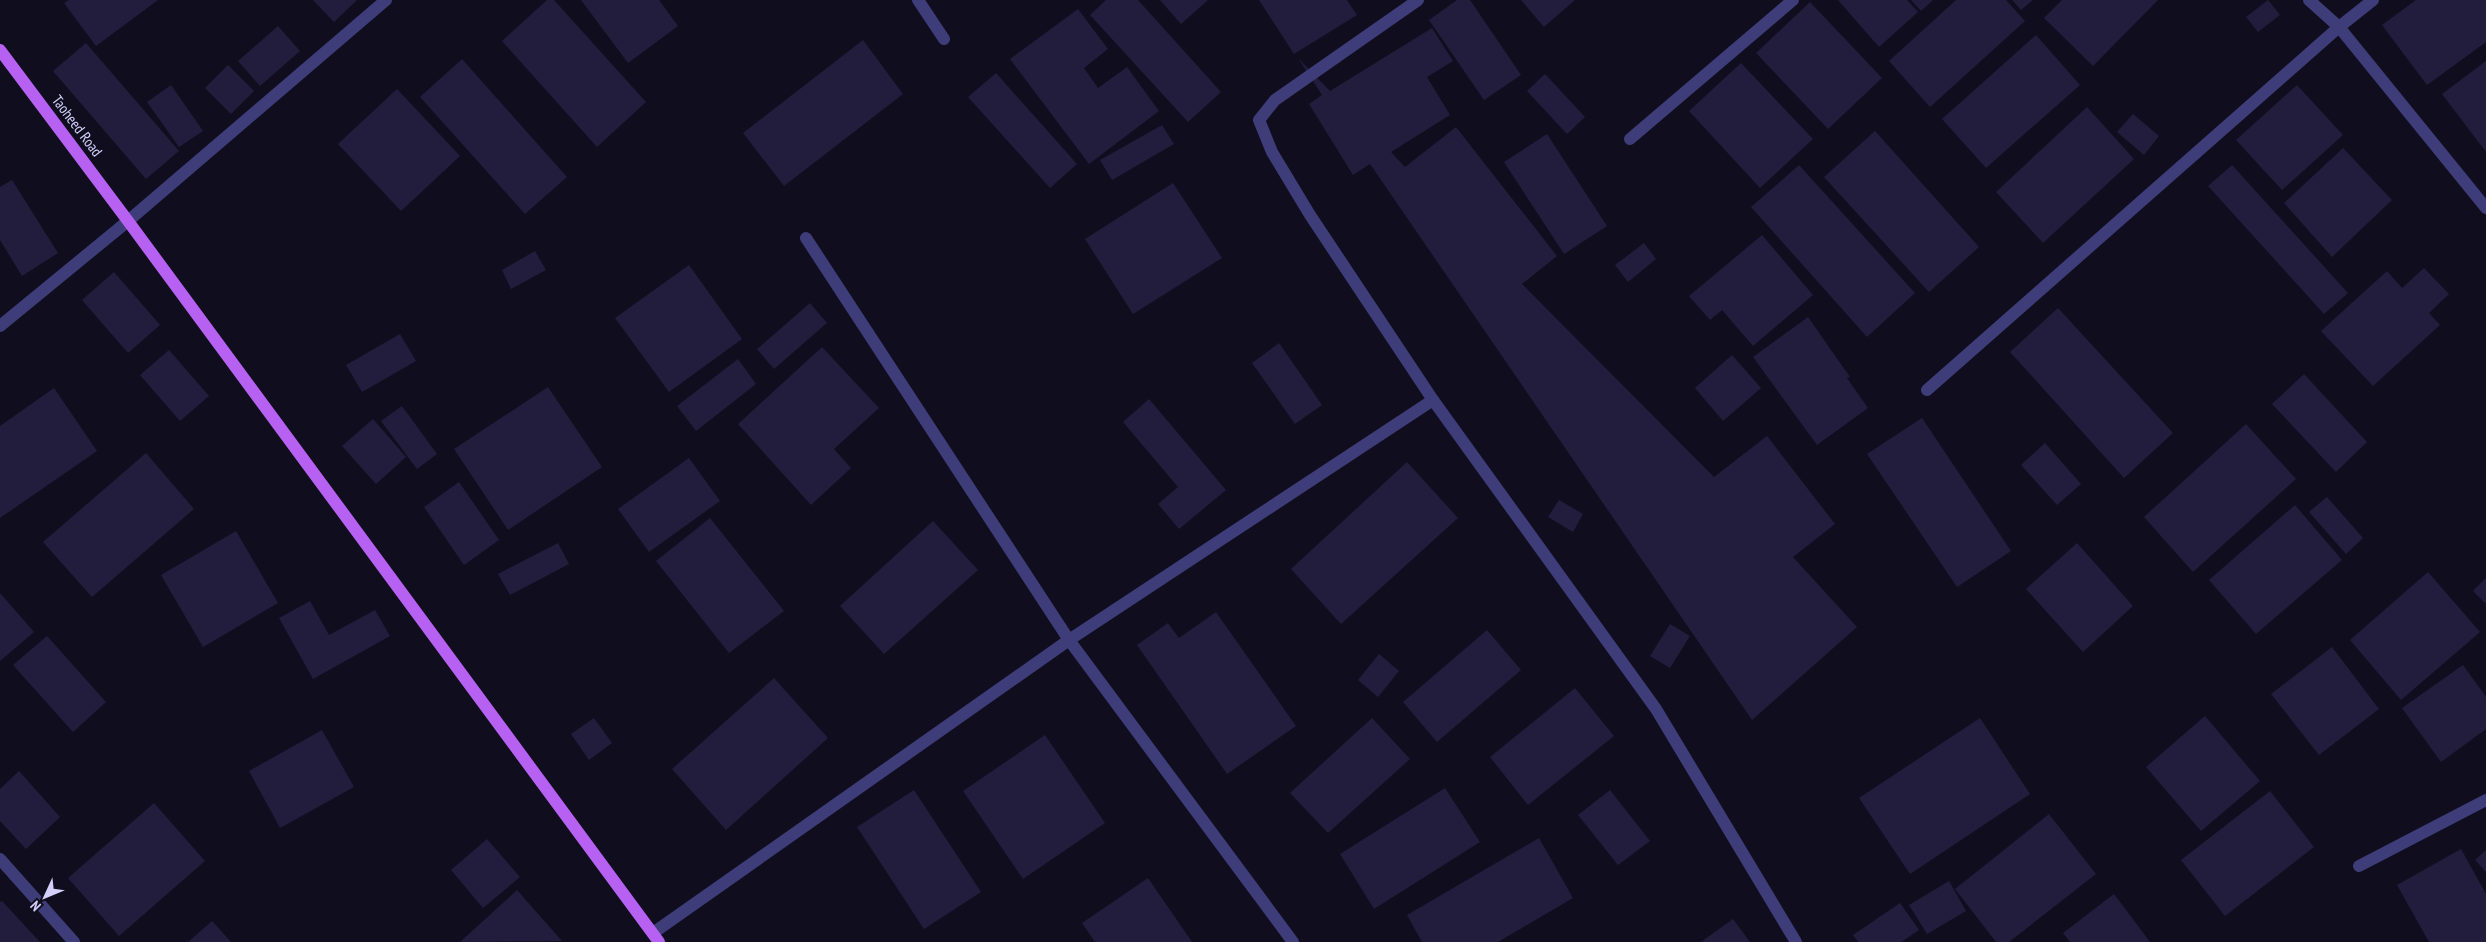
<svg xmlns="http://www.w3.org/2000/svg" width="2486" height="942" viewBox="0 0 2486 942" font-family="'PT Sans Narrow',sans-serif">
<rect width="100%" height="100%" fill="#100e1e"/>
<!-- building -->
<g fill="#221c3d">
<polygon points="69,0 158,0 96,46 64,3"/>
<polygon points="313,0 357,0 334,22"/>
<polygon points="547,0 554,0 646,102 597,147 502,41"/>
<polygon points="581,0 659,0 678,26 628,63"/>
<polygon points="1106,0 1138,0 1221,92 1188,122 1090,15"/>
<polygon points="1160,0 1208,0 1181,24"/>
<polygon points="1259,0 1347,0 1357,15 1294,54"/>
<polygon points="1457,0 1470,0 1521,75 1484,100 1429,20"/>
<polygon points="1521,0 1575,0 1544,27"/>
<polygon points="1838,0 1907,0 1918,12 1879,47"/>
<polygon points="1911,0 1933,0 1921,11"/>
<polygon points="1956,0 2006,0 2025,21 1930,107 1889,61"/>
<polygon points="2012,0 2033,0 2021,10"/>
<polygon points="2062,0 2158,0 2093,66 2044,18"/>
<polygon points="2268,0 2280,15 2258,32 2246,17"/>
<polygon points="2416,0 2486,0 2486,42 2427,85 2382,25"/>
<polygon points="1810,2 1882,78 1828,129 1756,53"/>
<polygon points="1078,9 1108,49 1084,68 1098,88 1127,67 1159,111 1089,164 1010,59"/>
<polygon points="278,26 300,51 260,86 238,61"/>
<polygon points="1432,28 1453,61 1427,77 1450,115 1391,152 1405,167 1456,127 1557,256 1522,284 1714,477 1767,436 1835,524 1793,557 1857,627 1752,720 1370,164 1353,175 1309,104 1322,95 1298,58 1330,91"/>
<polygon points="2036,35 2080,85 1986,168 1942,119"/>
<polygon points="863,40 903,94 784,186 743,133"/>
<polygon points="86,43 179,151 146,179 53,71"/>
<polygon points="462,59 567,177 525,214 420,97"/>
<polygon points="2486,61 2486,152 2442,94"/>
<polygon points="1741,63 1813,139 1760,188 1689,111"/>
<polygon points="228,65 254,91 231,114 205,88"/>
<polygon points="996,73 1077,164 1050,188 968,97"/>
<polygon points="1545,74 1585,117 1567,134 1527,91"/>
<polygon points="171,85 203,131 179,147 147,102"/>
<polygon points="2297,85 2343,135 2282,190 2236,140"/>
<polygon points="397,89 460,156 401,211 338,144"/>
<polygon points="2087,107 2134,159 2043,243 1996,192"/>
<polygon points="2133,114 2159,136 2144,155 2117,132"/>
<polygon points="1162,125 1174,144 1112,180 1100,160"/>
<polygon points="1875,131 1979,247 1929,292 1824,177"/>
<polygon points="1547,134 1607,226 1564,254 1504,162"/>
<polygon points="2343,148 2392,200 2332,257 2284,203"/>
<polygon points="1799,165 1915,293 1867,337 1751,207"/>
<polygon points="2232,165 2348,293 2324,314 2208,186"/>
<polygon points="12,180 58,253 22,276 0,240 0,187"/>
<polygon points="1173,183 1222,258 1133,314 1085,239"/>
<polygon points="1762,235 1813,295 1753,346 1722,310 1710,320 1689,296"/>
<polygon points="1644,243 1656,259 1628,282 1615,265"/>
<polygon points="535,251 546,270 511,289 502,270"/>
<polygon points="689,265 742,339 669,392 615,318"/>
<polygon points="2424,268 2449,294 2429,313 2440,325 2373,386 2321,331 2387,271 2402,288"/>
<polygon points="114,272 160,325 128,353 82,300"/>
<polygon points="810,303 827,323 774,369 757,349"/>
<polygon points="2058,308 2173,433 2124,478 2010,352"/>
<polygon points="1808,317 1850,377 1847,378 1868,408 1817,445 1753,357"/>
<polygon points="400,334 416,361 362,392 346,365"/>
<polygon points="1279,343 1322,405 1295,424 1252,363"/>
<polygon points="822,347 879,408 834,449 851,468 811,505 738,424"/>
<polygon points="169,350 209,396 180,421 140,375"/>
<polygon points="1732,355 1761,388 1723,421 1695,388"/>
<polygon points="738,359 756,384 696,431 677,406"/>
<polygon points="2304,374 2367,442 2336,472 2272,404"/>
<polygon points="548,387 602,467 508,530 454,449"/>
<polygon points="54,388 97,451 0,518 0,426"/>
<polygon points="1149,399 1226,490 1179,529 1158,504 1178,487 1123,422"/>
<polygon points="402,406 437,454 417,469 381,421"/>
<polygon points="1922,418 2011,551 1957,587 1867,454"/>
<polygon points="373,419 406,457 376,484 342,446"/>
<polygon points="2246,424 2296,479 2193,572 2144,517"/>
<polygon points="2045,443 2081,484 2057,505 2021,465"/>
<polygon points="146,453 194,509 92,597 43,542"/>
<polygon points="689,458 720,501 649,552 618,509"/>
<polygon points="1407,462 1458,518 1341,624 1291,569"/>
<polygon points="459,482 499,540 464,565 424,507"/>
<polygon points="2327,497 2363,538 2346,554 2309,512"/>
<polygon points="1559,500 1583,514 1573,532 1548,517"/>
<polygon points="2295,505 2342,560 2256,634 2209,580"/>
<polygon points="710,518 784,611 729,653 656,561"/>
<polygon points="933,521 978,570 884,654 840,606"/>
<polygon points="236,531 278,603 203,647 161,575"/>
<polygon points="558,543 569,564 510,595 498,574"/>
<polygon points="2077,543 2133,606 2083,652 2026,589"/>
<polygon points="2428,572 2480,632 2401,700 2350,640"/>
<polygon points="2486,578 2486,604 2473,591"/>
<polygon points="0,593 34,632 0,661"/>
<polygon points="310,601 329,635 375,610 390,636 313,679 279,618"/>
<polygon points="1216,612 1296,726 1227,774 1137,645 1168,623 1179,638"/>
<polygon points="1670,624 1690,636 1670,668 1650,656"/>
<polygon points="1487,630 1521,670 1437,742 1403,702"/>
<polygon points="47,636 106,702 73,732 13,665"/>
<polygon points="2332,647 2379,709 2319,755 2271,694"/>
<polygon points="1379,654 1399,671 1378,697 1358,680"/>
<polygon points="2463,665 2486,697 2486,729 2441,762 2402,708"/>
<polygon points="774,678 828,738 726,830 672,769"/>
<polygon points="1575,688 1614,736 1528,805 1490,757"/>
<polygon points="2205,716 2260,781 2201,831 2146,767"/>
<polygon points="594,718 612,743 589,760 571,734"/>
<polygon points="1372,718 1410,759 1328,833 1290,793"/>
<polygon points="1980,718 2030,794 1910,874 1859,798"/>
<polygon points="322,730 354,787 280,828 249,771"/>
<polygon points="1045,735 1105,823 1023,879 963,791"/>
<polygon points="19,771 60,817 26,849 0,821 0,789"/>
<polygon points="1445,788 1480,842 1374,909 1340,854"/>
<polygon points="914,790 981,892 924,929 857,827"/>
<polygon points="1610,790 1650,841 1618,865 1578,815"/>
<polygon points="2270,791 2314,847 2225,916 2181,860"/>
<polygon points="154,803 205,861 119,936 68,878"/>
<polygon points="2049,814 2096,874 2009,942 1996,942 1955,889"/>
<polygon points="1539,838 1573,898 1498,942 1422,942 1407,915"/>
<polygon points="487,839 520,877 483,908 451,870"/>
<polygon points="2461,849 2486,894 2486,942 2429,942 2397,885"/>
<polygon points="2486,850 2486,872 2475,860"/>
<polygon points="1148,878 1192,942 1095,942 1082,923"/>
<polygon points="1949,881 1966,911 1927,934 1909,905"/>
<polygon points="517,890 562,941 460,942"/>
<polygon points="2114,894 2150,942 2070,942 2063,933"/>
<polygon points="2,901 40,942 0,942 0,902"/>
<polygon points="1900,903 1919,930 1901,942 1858,942 1853,935"/>
<polygon points="1733,919 1750,942 1701,942"/>
<polygon points="212,921 231,942 188,942"/>
</g>
<g fill="none" stroke-linecap="round" stroke-linejoin="round">
<!-- minor -->
<g stroke="#3e3d79" stroke-width="12">
<polyline points="918,0 944,39"/>
<polyline points="1418,0 1275,100 1259,120 1272,152 1310,215 1433,400 1656,709 1796,942"/>
<polyline points="2309,0 2339,27 2486,208"/>
<polyline points="1630,139 1793,0"/>
<polyline points="806,238 1069,640 1293,942"/>
<polyline points="0,326 128,221 386,0"/>
<polyline points="1927,390 2339,27 2373,0"/>
<polyline points="0,859 74,942"/>
<polyline points="2359,866 2486,800"/>
<polyline points="653,933 1069,640 1433,400"/>
</g>
<!-- major -->
<polyline stroke="#b661f1" stroke-width="12" points="0,50 128,221 659,942"/>
</g>
<g text-anchor="middle" stroke-width="4" stroke-linejoin="round" paint-order="stroke">
<!-- street labels -->
<g font-size="15" fill="#d3d0fb" stroke="#100e1e">
<text transform="translate(77 126) rotate(53)" y="5">Taoheed Road</text>
</g>
</g>
<!-- north arrow -->
<g transform="translate(45 897) rotate(226)" stroke="#100e1e" stroke-width="4" paint-order="stroke">
<path d="M0-4L9 19L0 12L-9 19Z" fill="#d3d0fb"/>
<text y="-8" font-size="14" font-weight="bold" text-anchor="middle" fill="#d3d0fb">N</text>
</g>
</svg>
